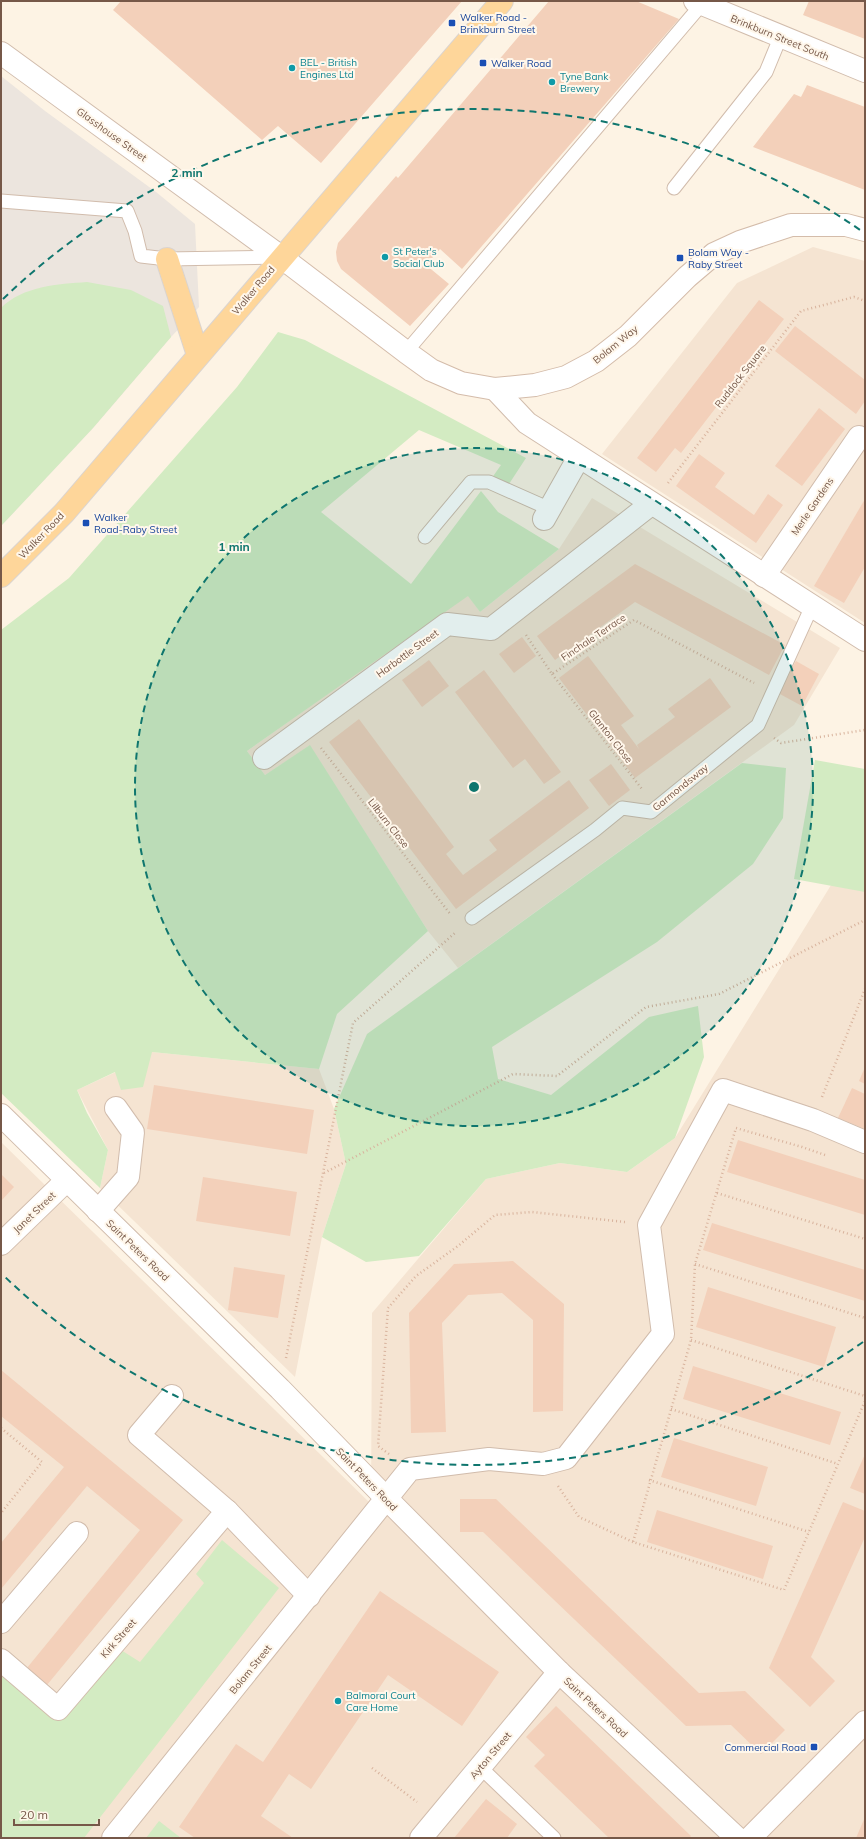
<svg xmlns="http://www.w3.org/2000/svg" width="866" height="1839" viewBox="0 0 866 1839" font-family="Mulish,sans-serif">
<rect width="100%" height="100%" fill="#fdf3e4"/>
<!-- residential -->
<g fill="#f5e4d2">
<polygon points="813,247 865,261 865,623 602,454 737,283"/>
<polygon points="592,498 840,648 794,725 458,968 428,931 310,746 265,775 247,751 468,595 480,612 559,549"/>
<polygon points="865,830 865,1838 1,1838 1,1142 371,1504 372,1313 486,1179 560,1163 627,1172 675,1138"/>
<polygon points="152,1052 319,1069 334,1109 346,1164 322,1237 295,1377 100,1188 108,1150 77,1090 116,1072"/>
</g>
<!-- industrial -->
<polygon fill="#ece5de" points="1,76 45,111 156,192 195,224 199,307 171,337 93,428 1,526"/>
<!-- green -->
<g fill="#d3ebc2">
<path d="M87 282 131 290 163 306 171 337 93 428 1 526V308C23 286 58 284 87 282Z"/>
<polygon points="278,332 305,340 526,458 509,484 489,482 501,465 419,430 321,512 411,584 481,491 498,512 559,549 480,612 468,596 247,751 265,775 310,745 428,931 337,1014 319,1069 152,1052 143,1087 121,1090 115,1072 77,1090 87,1113 108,1150 100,1188 1,1093 1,630 69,578 237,387"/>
<polygon points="815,760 865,769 865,892 794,879"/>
<polygon points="742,763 786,768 783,818 753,864 657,942 492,1047 498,1079 551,1095 649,1017 698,1006 704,1057 675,1138 627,1172 560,1163 486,1179 419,1256 366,1262 322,1237 346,1164 334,1109 367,1034"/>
<polygon points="222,1540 279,1588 84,1838 1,1838 1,1668 63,1717 121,1650 140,1662 204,1583 196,1574"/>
<polygon points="159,1821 181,1838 146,1838"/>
</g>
<!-- building -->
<g fill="#f3d0ba">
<polygon points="121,1 462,1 321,163 278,126 262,140 113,10"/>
<polygon points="549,1 636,1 679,19 462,269 440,249 426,265 449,284 410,326 341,269 337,261 336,252 338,243 396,176 398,178"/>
<polygon points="809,1 865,1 865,39 803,15"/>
<polygon points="807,85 865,107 865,190 753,147 794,94 801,97"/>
<polygon points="759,300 784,319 681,453 675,448 656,472 637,458"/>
<polygon points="795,326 865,380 865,401 856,414 775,351"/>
<polygon points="819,408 845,429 802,486 775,466"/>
<polygon points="699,454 725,473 715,487 754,515 768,494 783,505 756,543 676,486"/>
<polygon points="865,499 865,567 844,603 814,586"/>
<polygon points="635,564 785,645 769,675 635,602 555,660 537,636"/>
<polygon points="522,637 536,656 514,673 499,654"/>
<polygon points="588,656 634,716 621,725 639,749 637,745 675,717 668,709 710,678 731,707 635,778 559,678"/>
<polygon points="429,660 449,686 422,707 402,680"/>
<polygon points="796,661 819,674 802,706 778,693"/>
<polygon points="484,670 561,772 544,784 525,759 513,768 455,692"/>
<polygon points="359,719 454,847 446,854 463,875 497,850 489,840 569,780 589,808 456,909 329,742"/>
<polygon points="611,764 630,790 609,806 589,780"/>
<polygon points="865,1067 865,1084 859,1081"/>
<polygon points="154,1085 314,1110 307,1154 147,1129"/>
<polygon points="852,1088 865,1094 865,1129 838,1118"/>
<polygon points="738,1140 865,1180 865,1215 727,1172"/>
<polygon points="1,1174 14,1187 1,1201"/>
<polygon points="203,1177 297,1192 290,1236 196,1221"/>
<polygon points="712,1223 865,1270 865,1301 703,1250"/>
<polygon points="513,1261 564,1304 563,1411 533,1412 533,1320 502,1293 468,1295 442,1323 446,1432 411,1433 409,1313 454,1264"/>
<polygon points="234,1267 285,1275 278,1318 228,1310"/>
<polygon points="708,1287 836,1327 824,1367 696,1327"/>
<polygon points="693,1366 841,1412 830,1445 683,1399"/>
<polygon points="1,1370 183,1520 42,1691 22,1674 140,1530 87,1486 1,1589 1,1543 64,1467 1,1416"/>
<polygon points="674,1438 768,1467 756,1506 661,1477"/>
<polygon points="865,1454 865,1494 850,1488"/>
<polygon points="460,1499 496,1499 699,1693 745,1691 785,1730 761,1754 731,1725 686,1726 483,1532 460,1532"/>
<polygon points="843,1502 865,1511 865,1537 811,1657 835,1681 810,1707 769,1668"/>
<polygon points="657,1510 773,1546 763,1579 647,1542"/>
<polygon points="380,1591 499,1672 462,1726 388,1675 311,1789 289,1774 261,1816 293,1838 195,1838 179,1827 236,1744 263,1762"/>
<polygon points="556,1706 691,1836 689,1838 609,1838 534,1766 545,1755 526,1737"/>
<polygon points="486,1799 517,1824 507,1838 454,1838"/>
<polygon points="865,1817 865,1838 856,1838"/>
</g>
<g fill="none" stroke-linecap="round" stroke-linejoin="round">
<defs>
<g id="lane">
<polyline points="674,188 766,72 780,38"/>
<polyline points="1,201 127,211 135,231 141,256 167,259 280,257"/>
<polyline points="406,352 702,4"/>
<polyline points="425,537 471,482 489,482 550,509"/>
<polyline points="472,918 595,830 622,808 651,812 758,725 812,606"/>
<polyline points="480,1767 554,1838"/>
</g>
<g id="street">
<polyline points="695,1 865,71"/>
<polyline points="1,53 281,257"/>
<polyline points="495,389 527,423 865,640"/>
<polyline points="544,519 579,457"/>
<polyline points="764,576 859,437"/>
<polyline points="264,758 447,624 491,629 651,504"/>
<polyline points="1,1115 280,1389 386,1498 559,1672 737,1838"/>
<polyline points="98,1211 128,1177 133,1132 116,1108"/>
<polyline points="1,1244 67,1180"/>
<polyline points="227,1511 309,1596"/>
<polyline points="1,1622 77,1533"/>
<polyline points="1,1660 58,1709 227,1511 139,1435 172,1396"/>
<polyline points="113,1838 410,1469 489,1459 543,1464 566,1458 663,1334 649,1225 723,1090 813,1120 865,1142"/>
<polyline points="421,1838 559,1672"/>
</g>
<g id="secondary">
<polyline points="281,257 406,352 431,370 461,383 495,389 535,385 566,377 596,361 628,336 687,277 714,254 740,242 791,225 846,225 865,230"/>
<polyline points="750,1838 865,1722"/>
</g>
<g id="primary">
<polyline points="167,259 198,355"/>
<polyline points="1,576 64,513 502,1"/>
</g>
</defs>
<!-- lane casing -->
<use href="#lane" stroke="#d1bcac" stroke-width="15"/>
<!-- street casing -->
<use href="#street" stroke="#d1bcac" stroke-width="24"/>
<!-- secondary casing -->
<use href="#secondary" stroke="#d4bcaa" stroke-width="24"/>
<!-- primary casing -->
<use href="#primary" stroke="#dbd4cf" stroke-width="24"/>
<!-- path -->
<g stroke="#d8b39d" stroke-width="2.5" stroke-dasharray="1 3" stroke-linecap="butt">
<polyline points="668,483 801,311 854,297 865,301"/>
<polyline points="526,635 552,674 634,620 754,683"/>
<polyline points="552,674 642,789"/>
<polyline points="774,738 781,743 865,730"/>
<polyline points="321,748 451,915"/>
<polyline points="822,1097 865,989"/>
<polyline points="825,1155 802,1147 736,1128 695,1264 691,1340 633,1542 784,1590 865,1401"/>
<polyline points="324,1173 513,1074 557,1076 646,1007 719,994 865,920"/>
<polyline points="717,1193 865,1239"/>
<polyline points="695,1264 865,1318"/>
<polyline points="691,1340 865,1396"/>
<polyline points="286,1358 353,1023 456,932"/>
<polyline points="671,1409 838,1464"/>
<polyline points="1,1428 42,1462 1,1513"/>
<polyline points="389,1454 378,1446 388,1308 416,1276 458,1246 495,1215 532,1212 625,1222"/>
<polyline points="649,1480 809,1532"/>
<polyline points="558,1486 579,1517 633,1542"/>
<polyline points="372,1768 417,1802"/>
</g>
<!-- lane -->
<use href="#lane" stroke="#fff" stroke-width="13"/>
<!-- street -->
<use href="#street" stroke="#fff" stroke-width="22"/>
<!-- secondary -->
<use href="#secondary" stroke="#fff" stroke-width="22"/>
<!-- primary -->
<use href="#primary" stroke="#fed69a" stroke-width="22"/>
</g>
<!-- distance rings -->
<circle cx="474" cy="787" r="339" fill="#0f766e" fill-opacity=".12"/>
<g fill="none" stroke="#0f766e" stroke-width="2" stroke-dasharray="7 5">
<circle cx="474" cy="787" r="339"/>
<path d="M863 1342A678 678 0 0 1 3 1275M3 299A678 678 0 0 1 863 232"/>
</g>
<!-- markers -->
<g fill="#1a4fb4" stroke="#fff7eb" stroke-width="1.5">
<rect x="448" y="19" width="8" height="8" rx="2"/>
<rect x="479" y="59" width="8" height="8" rx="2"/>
<rect x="676" y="254" width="8" height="8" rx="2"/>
<rect x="82" y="519" width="8" height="8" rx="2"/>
<rect x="810" y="1743" width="8" height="8" rx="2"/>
</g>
<g fill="#0f9aa8" stroke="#fff7eb" stroke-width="1.5">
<circle cx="292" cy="68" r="4"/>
<circle cx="552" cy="82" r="4"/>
<circle cx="385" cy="257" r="4"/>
<circle cx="338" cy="1701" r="4"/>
</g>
<g text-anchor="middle" stroke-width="4" stroke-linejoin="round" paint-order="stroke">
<!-- transit labels -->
<g font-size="10" fill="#164399" stroke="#fff7eb" text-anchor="start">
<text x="460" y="21">Walker Road -<tspan x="460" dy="12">Brinkburn Street</tspan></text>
<text x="491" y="67">Walker Road</text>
<text x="688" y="256">Bolam Way -<tspan x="688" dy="12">Raby Street</tspan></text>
<text x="94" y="521">Walker<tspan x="94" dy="12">Road-Raby Street</tspan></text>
<text x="806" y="1751" text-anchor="end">Commercial Road</text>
</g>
<!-- street labels -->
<g font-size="10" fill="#765848" stroke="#fff7eb">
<text transform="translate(780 37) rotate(22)" y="4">Brinkburn Street South</text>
<text transform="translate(112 134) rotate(36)" y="4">Glasshouse Street</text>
<text transform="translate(253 290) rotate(-50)" y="4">Walker Road</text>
<text transform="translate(615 344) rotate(-39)" y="4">Bolam Way</text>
<text transform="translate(740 376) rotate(-52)" y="4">Ruddock Square</text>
<text transform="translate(812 506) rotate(-56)" y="4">Merle Gardens</text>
<text transform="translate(41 535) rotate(-46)" y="4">Walker Road</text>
<text transform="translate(593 637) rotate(-34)" y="4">Finchale Terrace</text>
<text transform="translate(407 653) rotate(-36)" y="4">Harbottle Street</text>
<text transform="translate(611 736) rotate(52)" y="4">Glanton Close</text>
<text transform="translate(680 787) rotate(-39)" y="4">Garmondsway</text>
<text transform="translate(389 823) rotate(52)" y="4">Lilburn Close</text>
<text transform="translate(34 1212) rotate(-44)" y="4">Janet Street</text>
<text transform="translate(138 1250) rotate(44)" y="4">Saint Peters Road</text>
<text transform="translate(367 1479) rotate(46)" y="4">Saint Peters Road</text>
<text transform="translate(118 1638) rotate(-49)" y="4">Kirk Street</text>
<text transform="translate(250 1669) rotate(-51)" y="4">Bolam Street</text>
<text transform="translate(596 1707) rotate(43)" y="4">Saint Peters Road</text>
<text transform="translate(490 1755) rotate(-50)" y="4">Ayton Street</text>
</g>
<!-- culture labels -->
<g font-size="10" fill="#0d838f" stroke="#fff7eb" text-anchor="start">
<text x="300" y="66">BEL - British<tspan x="300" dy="12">Engines Ltd</tspan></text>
<text x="560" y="80">Tyne Bank<tspan x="560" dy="12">Brewery</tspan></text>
<text x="393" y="255">St Peter's<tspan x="393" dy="12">Social Club</tspan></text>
<text x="346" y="1699">Balmoral Court<tspan x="346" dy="12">Care Home</tspan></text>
</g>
</g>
<circle cx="474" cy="787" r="6" fill="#0f766e" stroke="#fff7eb" stroke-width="2"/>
<g font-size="12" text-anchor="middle" font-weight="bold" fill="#0f766e" stroke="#fff7eb" stroke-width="4" stroke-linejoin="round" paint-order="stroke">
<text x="187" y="177">2 min</text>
<text x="234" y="551">1 min</text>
</g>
<!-- border -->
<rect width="866" height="1839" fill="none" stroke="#765848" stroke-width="4"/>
<!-- scale -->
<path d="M14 1819v6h85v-6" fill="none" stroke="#765848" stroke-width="2"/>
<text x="20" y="1819" font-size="12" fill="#765848" stroke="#fff7eb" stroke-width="3" paint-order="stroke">20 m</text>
</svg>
